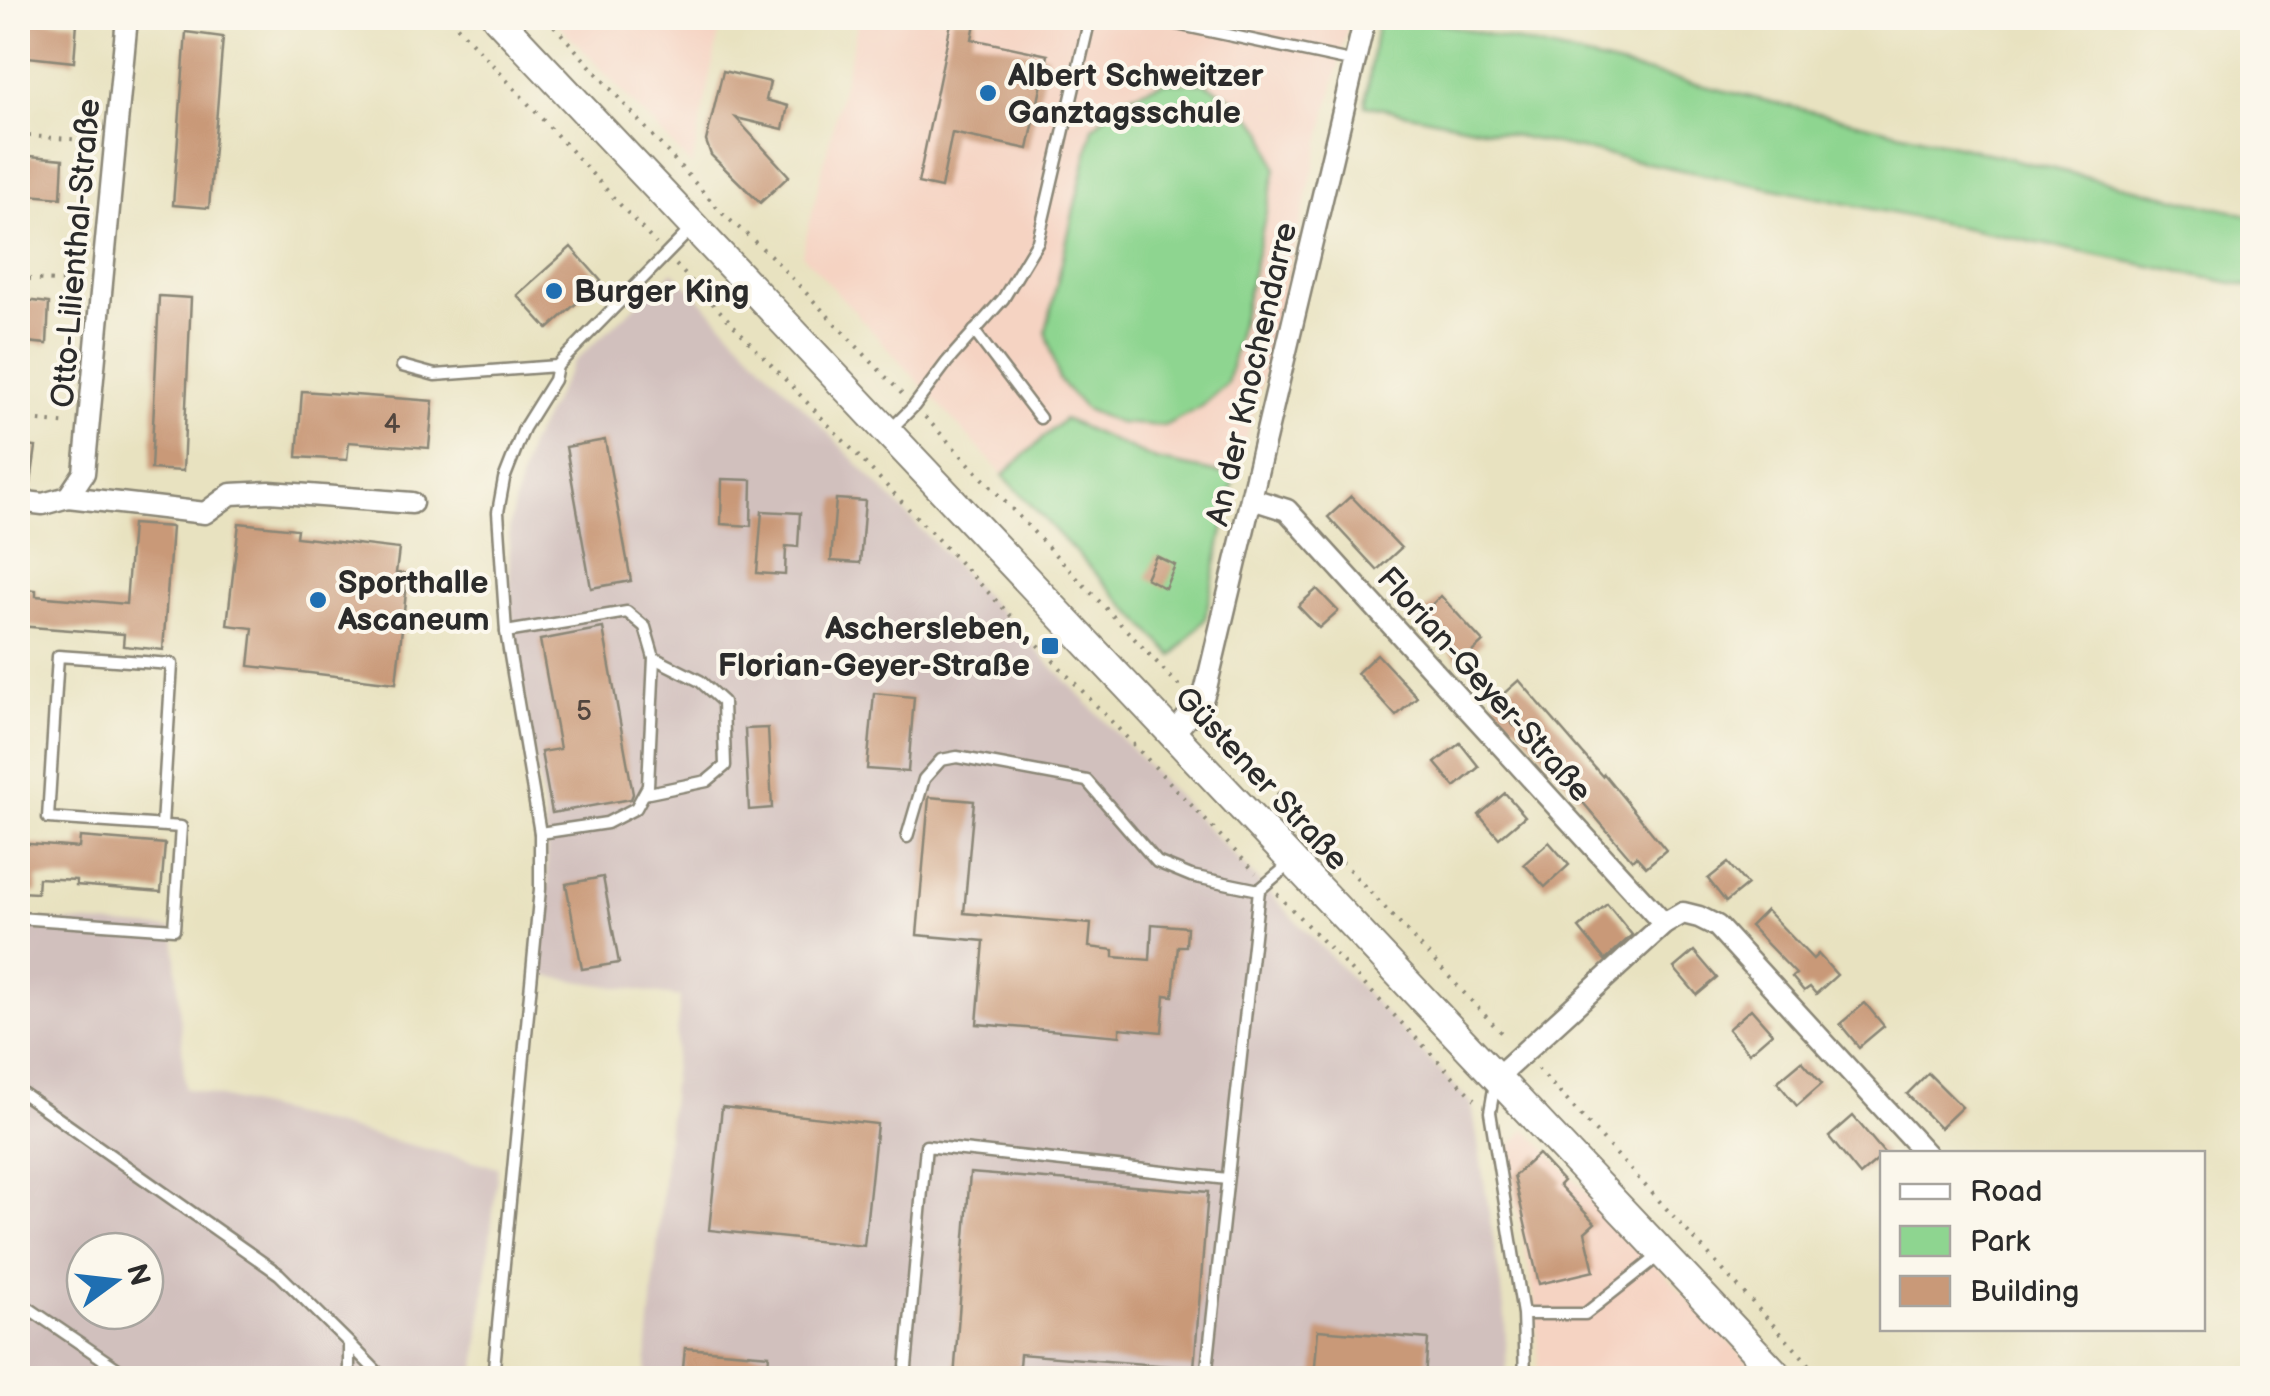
<svg xmlns="http://www.w3.org/2000/svg" width="2270" height="1396" viewBox="0 0 2270 1396" font-family="'Balsamiq Sans',sans-serif">
<rect width="100%" height="100%" fill="#fbf7ec"/>
<filter id="ink" filterUnits="userSpaceOnUse"><feTurbulence type="fractalNoise" baseFrequency=".01" numOctaves="2"/><feDisplacementMap in="SourceGraphic" scale="20" xChannelSelector="R" yChannelSelector="G"/><feConvolveMatrix kernelMatrix="1 2 1 2 8 2 1 2 1" color-interpolation-filters="sRGB"/></filter>
<filter id="wash" filterUnits="userSpaceOnUse"><feTurbulence type="fractalNoise" baseFrequency=".0048" numOctaves="4" result="noise"/><feDisplacementMap in="SourceGraphic" scale="40" xChannelSelector="R" yChannelSelector="G"/><feGaussianBlur stdDeviation="2.25" result="paint"/><feColorMatrix in="noise" values="0 0 0 0 0 0 0 0 0 0 0 0 0 0 0 0 0 1.4 0 .05"/><feComposite in="paint" operator="in"/></filter>
<g filter="url(#wash)">
<rect width="100%" height="100%" fill="#e8e2c0"/>
<!-- built -->
<g fill="#f5d3c2">
<polygon points="554,18 722,18 692,166 568,34"/>
<polygon points="859,18 1350,18 1256,407 1234,476 1156,460 1064,420 1003,475 802,254"/>
<polygon points="1526,1129 1764,1378 1538,1378 1536,1306 1506,1151"/>
</g>
<!-- industrial -->
<g fill="#d1c0bd" fill-rule="evenodd">
<polygon points="673,271 1472,1104 1505,1314 1507,1378 645,1378 680,997 539,975 548,882 545,820 510,605 509,525 528,448 573,363"/>
<path d="M18 918 174 929 185 1088 498 1167 475 1378H18ZM85 1251H145V1311H85Z"/>
</g>
<!-- green -->
<g fill="#8ed590" stroke="#5c805e" stroke-width="2.5">
<polygon points="1378,18 1418,18 2252,216 2252,287 1365,105"/>
<polygon points="1164,82 1205,83 1236,100 1265,132 1276,169 1227,384 1201,407 1164,426 1118,423 1085,409 1059,380 1046,331 1093,127 1123,98"/>
<polygon points="1064,419 1156,460 1234,476 1205,619 1173,656 1003,475"/>
</g>
<g id="blocks">
<!-- building -->
<g fill="#c99978">
<polygon points="18,18 77,22 74,62 18,56"/>
<polygon points="952,18 976,18 972,39 1048,55 1028,149 952,133 941,188 918,183"/>
<polygon points="186,32 223,37 209,208 173,205"/>
<polygon points="723,71 770,82 766,100 788,106 783,129 736,118 789,176 760,203 711,155 706,141"/>
<polygon points="18,155 63,159 61,198 18,194"/>
<polygon points="571,247 601,281 548,329 517,295"/>
<polygon points="159,296 191,298 183,471 151,469"/>
<polygon points="18,299 49,303 47,344 18,341"/>
<polygon points="302,391 433,401 429,448 349,442 347,460 297,457"/>
<polygon points="605,440 631,581 591,588 566,447"/>
<polygon points="18,445 36,447 30,489 18,488"/>
<polygon points="722,479 752,480 751,526 721,524"/>
<polygon points="1351,496 1401,548 1377,570 1328,517"/>
<polygon points="836,499 865,501 860,563 831,561"/>
<polygon points="762,511 800,513 798,547 786,546 785,575 757,573"/>
<polygon points="239,523 297,529 296,537 399,549 396,573 408,574 396,683 249,666 253,628 227,625"/>
<polygon points="132,524 172,527 163,650 123,646 124,634 18,626 18,588 36,590 36,596 126,604"/>
<polygon points="1156,556 1175,565 1165,588 1146,578"/>
<polygon points="1317,589 1338,611 1319,628 1298,606"/>
<polygon points="1441,596 1483,642 1460,663 1418,617"/>
<polygon points="603,628 633,794 631,799 552,813 541,752 560,749 540,640"/>
<polygon points="1377,654 1417,697 1396,716 1357,673"/>
<polygon points="1519,680 1602,776 1604,774 1666,850 1646,867 1636,856 1632,860 1516,724 1514,726 1493,703"/>
<polygon points="874,693 914,697 908,772 867,769"/>
<polygon points="768,728 772,808 749,810 745,729"/>
<polygon points="1460,743 1479,767 1455,787 1435,763"/>
<polygon points="1505,793 1525,816 1499,838 1479,815"/>
<polygon points="929,797 974,801 964,913 1091,924 1089,947 1114,950 1114,957 1150,960 1152,924 1187,927 1186,946 1178,946 1173,996 1165,995 1162,1032 1120,1028 1120,1036 977,1024 984,941 917,935"/>
<polygon points="80,837 165,844 161,892 76,885 76,880 38,878 37,893 18,892 18,843 79,848"/>
<polygon points="1549,842 1569,865 1545,887 1524,864"/>
<polygon points="1728,863 1747,885 1726,902 1708,879"/>
<polygon points="603,877 619,963 582,969 566,884"/>
<polygon points="1607,904 1632,935 1605,960 1579,928"/>
<polygon points="1766,910 1813,959 1818,954 1837,975 1816,994 1810,987 1804,991 1792,977 1796,974 1750,926"/>
<polygon points="1694,951 1717,978 1697,995 1674,968"/>
<polygon points="1865,1003 1884,1026 1859,1047 1840,1024"/>
<polygon points="1751,1009 1772,1033 1749,1053 1728,1029"/>
<polygon points="1802,1061 1822,1084 1797,1106 1777,1082"/>
<polygon points="1928,1073 1962,1107 1940,1128 1907,1094"/>
<polygon points="722,1107 877,1124 864,1246 709,1230"/>
<polygon points="1853,1116 1885,1154 1860,1175 1829,1137"/>
<polygon points="1538,1154 1563,1181 1559,1185 1595,1223 1585,1232 1594,1271 1539,1284 1514,1176"/>
<polygon points="970,1173 1208,1192 1194,1368 1020,1354 1018,1378 954,1378"/>
<polygon points="1318,1330 1428,1339 1425,1378 1314,1377"/>
<polygon points="685,1348 769,1355 767,1378 682,1378"/>
</g>
</g>
</g>
<g filter="url(#ink)">
<use href="#blocks" fill-opacity="0" stroke="#8a8676" stroke-width="2.5"/>
<g fill="none" stroke-linecap="round" stroke-linejoin="round">
<defs>
<g id="lane">
<polyline points="1148,18 1355,62"/>
<polyline points="974,331 1040,418"/>
<polyline points="402,366 435,375 557,366 694,226"/>
<polyline points="891,429 914,406 947,362 1003,299 1038,241 1090,18"/>
<polyline points="506,632 627,612 645,627 654,658 648,786 636,808 607,823 540,833"/>
<polyline points="644,794 707,781 725,766 723,702 700,681 654,658"/>
<polyline points="907,837 924,779 941,760 957,757 1087,781 1157,862 1191,876 1259,890"/>
<polyline points="18,918 174,929 181,827 48,818 58,656 172,664 162,825"/>
<polyline points="1495,1083 1490,1112 1523,1314 1525,1378"/>
<polyline points="18,1090 279,1274 349,1343 349,1378"/>
<polyline points="18,1301 131,1378"/>
<polyline points="1523,1314 1585,1314 1661,1254"/>
<polyline points="350,1344 383,1378"/>
<polyline points="493,1378 540,889 540,833 506,632 498,512 504,479 524,428 554,380 557,366"/>
<polyline points="905,1378 926,1146 1227,1179"/>
<polyline points="1206,1378 1259,890 1292,862"/>
</g>
<g id="street">
<polyline points="68,497 205,513 231,494 270,492 412,503"/>
<polyline points="1252,499 1287,510 1664,924 1683,913 1699,917 1717,926 1926,1154"/>
<polyline points="18,501 43,504 68,497 84,473 127,18"/>
<polyline points="1173,734 1202,700 1206,688 1365,18"/>
<polyline points="1497,1077 1664,924"/>
</g>
<polyline id="secondary" points="497,18 1780,1378"/>
</defs>
<!-- lane casing -->
<use href="#lane" stroke="#8a8676" stroke-width="15"/>
<!-- street casing -->
<use href="#street" stroke="#8a8676" stroke-width="25"/>
<!-- secondary casing -->
<use href="#secondary" stroke="#8a8676" stroke-width="32"/>
<!-- path -->
<g stroke="#8a8676" stroke-width="4" stroke-dasharray="2.5 8" stroke-linecap="butt">
<polyline points="450,18 656,244"/>
<polyline points="547,18 723,214 770,255 904,396"/>
<polyline points="18,135 95,141"/>
<polyline points="676,265 1256,873"/>
<polyline points="18,278 82,283"/>
<polyline points="925,417 1183,690"/>
<polyline points="18,419 69,424"/>
<polyline points="1213,723 1506,1038"/>
<polyline points="1277,894 1475,1099"/>
<polyline points="1538,1069 1822,1378"/>
</g>
<!-- lane -->
<use href="#lane" stroke="#fff" stroke-width="10"/>
<!-- street -->
<use href="#street" stroke="#fff" stroke-width="20"/>
<!-- secondary -->
<use href="#secondary" stroke="#fff" stroke-width="28"/>
</g>
</g>
<!-- markers -->
<g fill="#1f6fb2" stroke="#fbf7ec" stroke-width="4">
<circle cx="988" cy="93" r="10"/>
<circle cx="554" cy="291" r="10"/>
<circle cx="318" cy="600" r="10"/>
<rect x="1040" y="636" width="20" height="20" rx="5"/>
</g>
<g text-anchor="middle" stroke-width="8" stroke-linejoin="round" paint-order="stroke">
<!-- number labels -->
<g font-size="28" fill="#52463e">
<text x="392" y="433">4</text>
<text x="584" y="720">5</text>
</g>
<!-- poi labels -->
<g font-size="32" font-weight="bold" fill="#2b2b2b" stroke="#fbf7ec" text-anchor="start">
<text x="1008" y="86">Albert Schweitzer<tspan x="1008" dy="37">Ganztagsschule</tspan></text>
<text x="574" y="302">Burger King</text>
<text x="338" y="593">Sporthalle<tspan x="338" dy="37">Ascaneum</tspan></text>
<text x="1030" y="639" text-anchor="end">Aschersleben,<tspan x="1030" dy="37">Florian-Geyer-Straße</tspan></text>
</g>
<!-- street labels -->
<g font-size="32" fill="#2b2b2b" stroke="#fbf7ec">
<text transform="translate(75 253) rotate(-85)" y="11">Otto-Lilienthal-Straße</text>
<text transform="translate(1251 374) rotate(-77)" y="11">An der Knochendarre</text>
<text transform="translate(1485 684) rotate(48)" y="11">Florian-Geyer-Straße</text>
<text transform="translate(1262 778) rotate(47)" y="11">Güstener Straße</text>
</g>
</g>
<!-- margin -->
<rect width="2270" height="1396" fill="none" stroke="#fbf7ec" stroke-width="60"/>
<!-- legend -->
<rect x="1880" y="1151" width="325" height="180" fill="#fbf7ec" stroke="#a8a59f" stroke-width="2.5"/>
<rect x="1900" y="1184" width="50" height="15" fill="#ffffff" stroke="#a8a59f" stroke-width="2.5"/>
<text x="1970" y="1201" font-size="30" fill="#2b2b2b">Road</text>
<rect x="1900" y="1226" width="50" height="30" fill="#8ed590" stroke="#a8a59f" stroke-width="2.5"/>
<text x="1970" y="1251" font-size="30" fill="#2b2b2b">Park</text>
<rect x="1900" y="1276" width="50" height="30" fill="#c99978" stroke="#a8a59f" stroke-width="2.5"/>
<text x="1970" y="1301" font-size="30" fill="#2b2b2b">Building</text>
<!-- north arrow -->
<g transform="translate(115 1281) rotate(75)"><circle r="48" fill="#fbf7ec" stroke="#a8a59f" stroke-width="2.5"/>
<path d="M0-8L18 38L0 25L-18 38Z" fill="#1f6fb2"/>
<text y="-15" font-size="28" font-weight="bold" text-anchor="middle" fill="#2b2b2b">N</text>
</g>
</svg>
